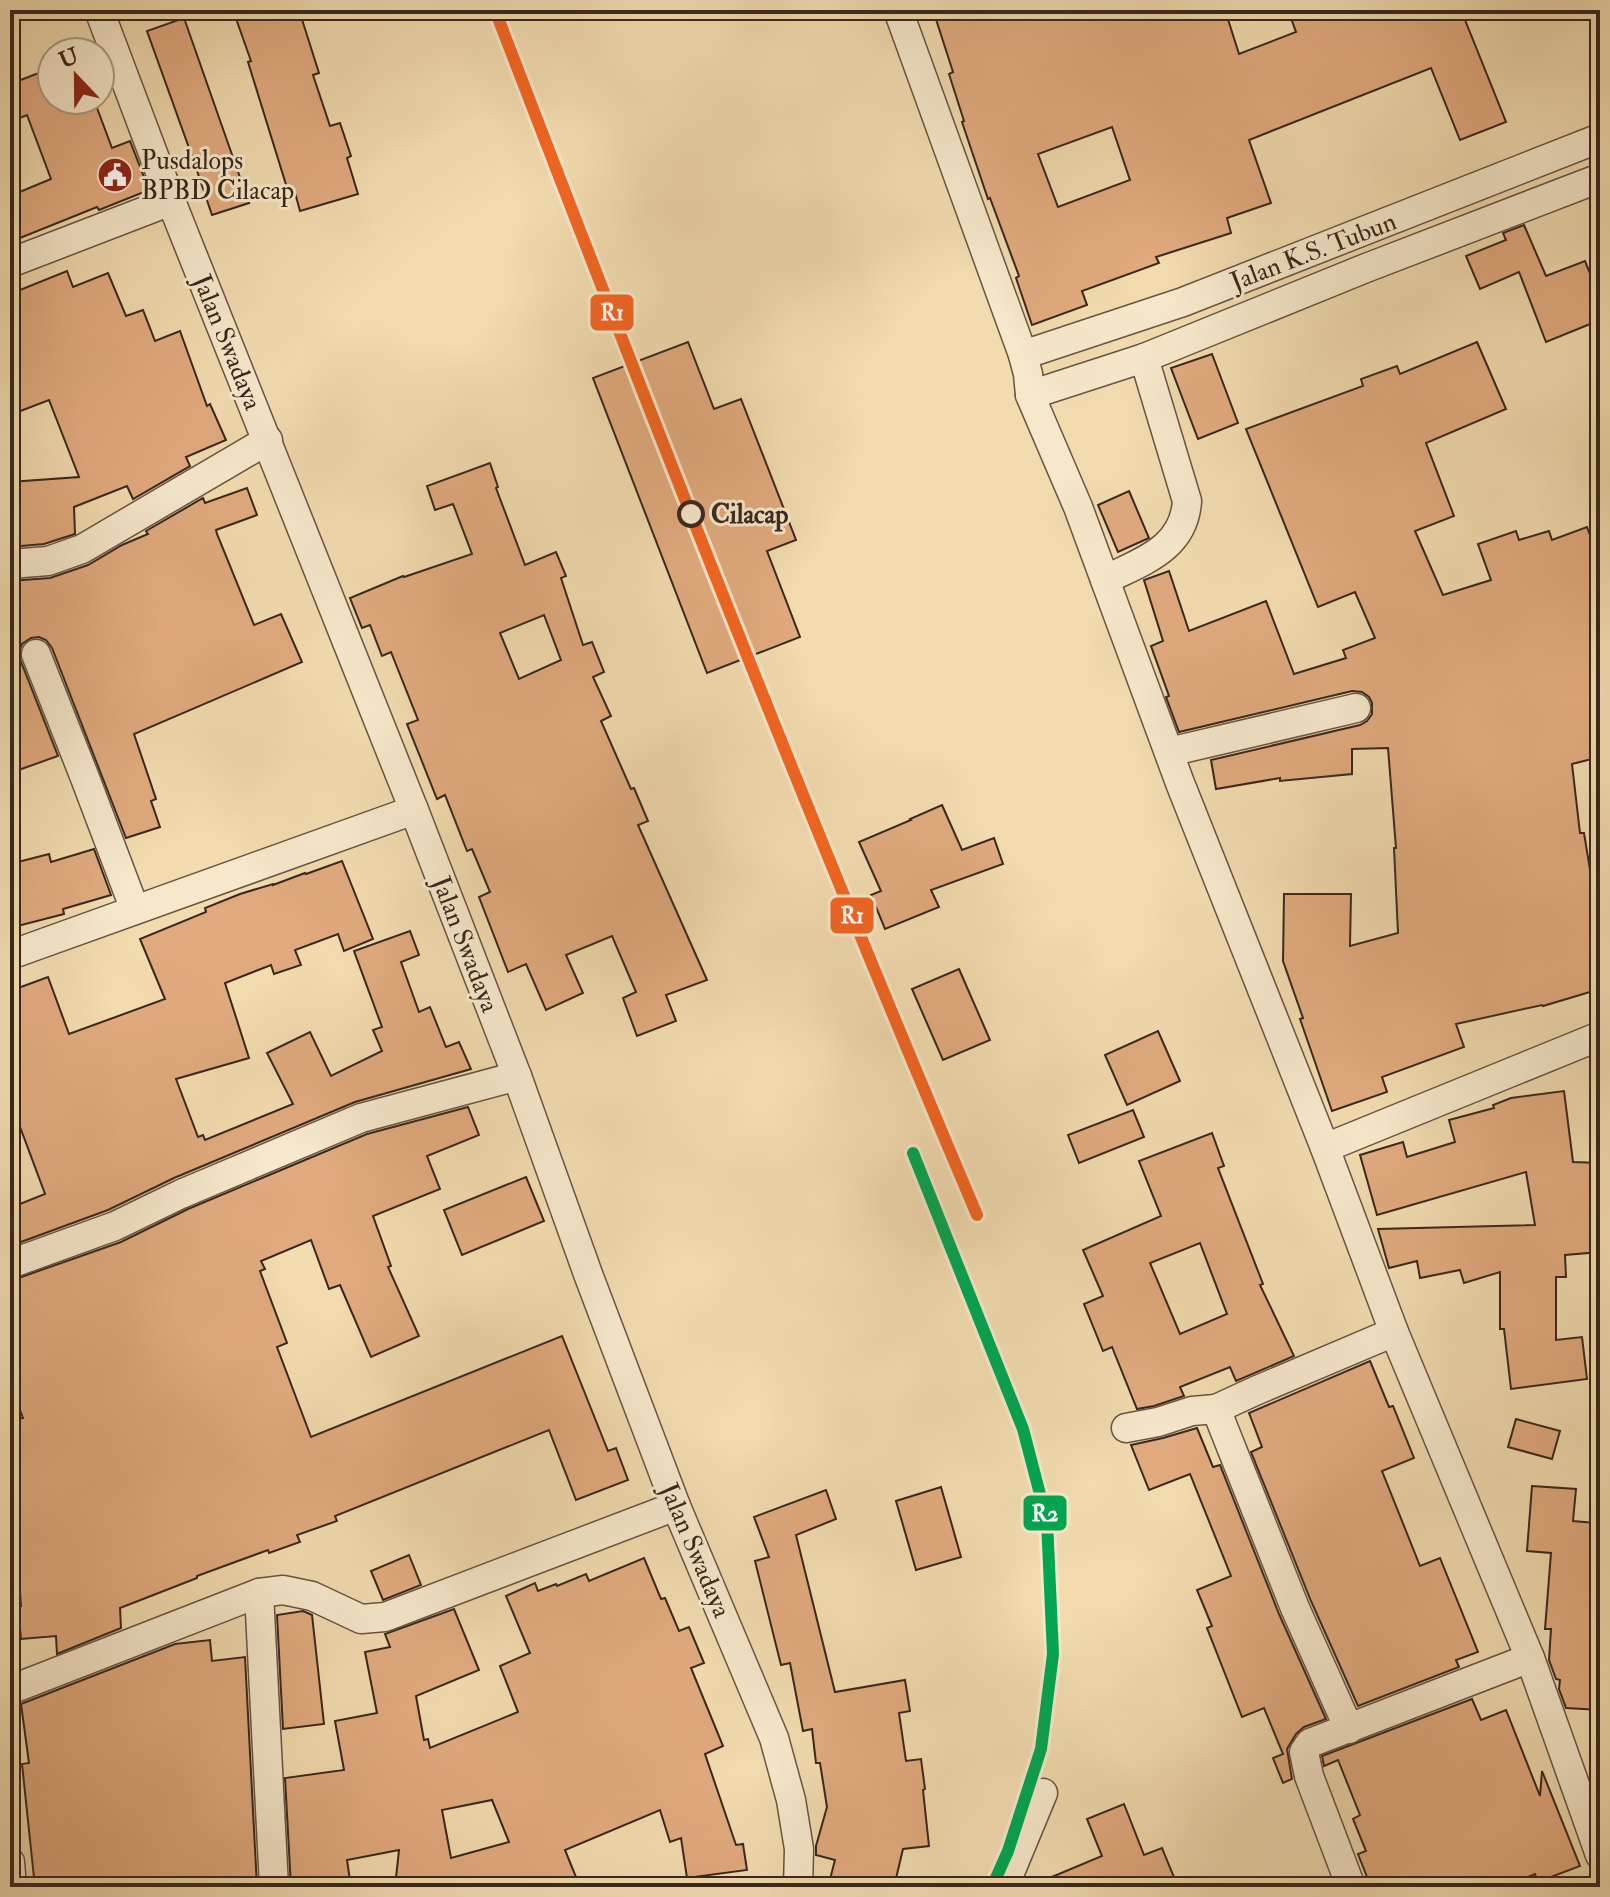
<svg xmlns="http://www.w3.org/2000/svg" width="1610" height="1897" viewBox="0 0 1610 1897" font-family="'IM FELL Double Pica',serif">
<rect width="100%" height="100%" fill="#f1dbaf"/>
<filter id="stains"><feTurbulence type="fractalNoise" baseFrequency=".0025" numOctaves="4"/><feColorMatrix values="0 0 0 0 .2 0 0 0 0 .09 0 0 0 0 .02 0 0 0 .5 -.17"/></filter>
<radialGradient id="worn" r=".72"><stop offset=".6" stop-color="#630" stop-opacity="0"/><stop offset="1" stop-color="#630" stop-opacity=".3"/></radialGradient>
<!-- building -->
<g fill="#e0aa7e" stroke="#39271d" stroke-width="2" fill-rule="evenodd">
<polygon points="233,10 299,10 319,73 313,75 330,126 340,123 351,156 347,158 358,194 300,211 294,189 288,191 248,62 251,61"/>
<path d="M933 10H1225L1239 54 1296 32 1288 10H1461L1506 122 1460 140 1431 68 1249 140 1271 203 1227 218 1231 233 1156 257 1159 263 1082 291 1087 305 1032 325 1016 278 1019 276 990 198 988 199 962 122 964 121 949 74 953 72ZM1112 127 1130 180 1058 207 1038 154Z"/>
<polygon points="184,18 249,203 212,215 193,159 147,31"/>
<polygon points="52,68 52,100 94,100 112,148 130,141 149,190 99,210 97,207 10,242 10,196 51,179 27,115 10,122 10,84"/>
<polygon points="1524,225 1546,276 1585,261 1600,298 1600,320 1546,342 1519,272 1480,289 1466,256 1506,240 1503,233"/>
<polygon points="67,271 73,287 108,273 126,316 143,310 155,341 180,331 207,406 210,404 226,440 186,457 190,466 133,499 127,486 74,507 75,534 44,544 10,547 10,482 79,477 49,400 10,415 10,294"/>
<polygon points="688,342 714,409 741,399 796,540 767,551 800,637 707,673 593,378"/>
<polygon points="1477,342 1506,409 1426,443 1454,516 1415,531 1443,595 1491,580 1478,544 1516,531 1519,540 1549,531 1552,540 1587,527 1600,563 1600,757 1572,764 1580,833 1584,833 1594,894 1600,893 1600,989 1543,1006 1542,1005 1456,1024 1464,1047 1382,1077 1387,1092 1332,1111 1300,1019 1303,1018 1283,961 1284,894 1351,894 1350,946 1398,933 1394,848 1396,848 1388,748 1352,749 1352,774 1280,781 1280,778 1216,789 1211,760 1360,725 1367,721 1372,714 1372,703 1369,697 1362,692 1352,691 1179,732 1166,697 1169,696 1151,646 1163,641 1144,580 1169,571 1189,631 1266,601 1294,674 1346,658 1343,650 1375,638 1355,592 1318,607 1246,429 1363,386 1361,379 1397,366 1400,374"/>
<polygon points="1212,354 1238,423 1198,439 1171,368"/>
<path d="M490 463 498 487 496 488 525 565 556 552 566 576 561 578 583 645 592 642 604 672 593 677 611 716 601 721 631 789 634 788 648 821 638 825 707 980 666 995 676 1021 637 1036 623 998 636 992 612 936 566 955 583 993 546 1010 526 964 508 972 479 897 490 892 472 849 467 851 445 795 437 799 407 724 418 720 391 652 382 656 370 625 362 628 350 598 403 576 404 577 472 554 453 504 435 510 427 486ZM544 615 561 660 519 679 500 633Z"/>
<polygon points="247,488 257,515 216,530 217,534 254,625 281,614 302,662 134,734 156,799 151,801 160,827 126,838 52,648 46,640 39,637 31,638 22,644 19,651 20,659 58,756 10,773 10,581 50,578 88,565 122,545 148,534 146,531 203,498 205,503"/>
<polygon points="1129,491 1149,538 1118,552 1098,505"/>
<polygon points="942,805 962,850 994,838 1003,864 931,890 939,907 885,929 871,895 881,891 859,842 911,820 910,819"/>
<polygon points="94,849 111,895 63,909 64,914 10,928 10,864 49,854 51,862"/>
<polygon points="342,861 373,939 344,951 338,934 295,950 301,965 274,974 271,965 225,983 249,1058 176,1079 198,1137 203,1135 205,1140 293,1104 267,1053 310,1032 331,1076 382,1051 373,1030 382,1027 354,951 410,931 419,955 401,962 419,1012 430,1007 446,1047 459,1042 471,1069 355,1102 174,1178 108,1210 10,1246 10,1208 45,1194 10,1100 10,991 48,977 69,1034 165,999 140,939 206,912 205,908 240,894 273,884 273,885 305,873 306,874"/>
<polygon points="959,969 990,1040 943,1060 912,989"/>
<polygon points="1158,1031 1180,1081 1127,1105 1105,1055"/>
<polygon points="1564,1091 1573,1162 1600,1163 1600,1252 1565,1255 1566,1277 1556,1277 1556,1340 1582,1337 1587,1379 1511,1389 1504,1329 1500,1329 1500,1272 1464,1283 1460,1270 1420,1278 1417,1261 1389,1268 1378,1229 1535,1225 1526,1172 1377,1215 1360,1155 1403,1142 1407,1157 1455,1142 1449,1120 1494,1108 1493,1105 1511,1098"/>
<polygon points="468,1107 479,1135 427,1156 440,1189 373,1216 391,1266 388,1267 419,1336 371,1357 340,1285 329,1289 311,1240 261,1261 265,1269 260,1271 287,1343 277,1347 311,1437 562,1336 608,1451 616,1448 628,1480 576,1500 549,1430 335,1516 337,1521 297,1535 300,1542 269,1553 268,1550 197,1576 197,1578 120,1608 121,1628 57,1654 56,1636 21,1639 18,1606 21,1606 10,1459 10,1419 23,1418 10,1384 10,1281 121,1242 188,1209 367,1134"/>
<polygon points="1133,1110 1144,1137 1079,1163 1068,1135"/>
<path d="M1212 1133 1224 1166 1218 1168 1263 1284 1260 1285 1294 1356 1236 1381 1230 1367 1180 1387 1184 1396 1154 1406 1137 1409 1112 1347 1103 1351 1084 1304 1103 1296 1083 1250 1161 1216 1139 1161ZM1200 1243 1227 1314 1180 1334 1150 1263Z"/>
<polygon points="526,1177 544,1221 462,1255 444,1210"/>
<polygon points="1370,1361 1389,1407 1393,1406 1414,1458 1382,1471 1420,1566 1440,1558 1478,1652 1456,1660 1459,1667 1358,1706 1311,1601 1251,1452 1262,1447 1249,1413"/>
<polygon points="1516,1419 1560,1431 1552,1459 1508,1447"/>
<polygon points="1197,1428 1213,1467 1220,1465 1279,1614 1326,1719 1304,1727 1296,1734 1287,1749 1292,1779 1283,1783 1273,1758 1283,1754 1264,1708 1242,1717 1207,1628 1212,1626 1197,1590 1231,1576 1190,1474 1149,1490 1131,1445 1163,1438"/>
<polygon points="1532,1486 1576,1489 1573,1521 1595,1523 1592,1562 1600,1562 1600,1710 1566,1708 1559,1689 1560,1680 1556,1679 1549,1660 1551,1629 1545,1629 1551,1553 1527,1551"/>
<polygon points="941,1487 961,1557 916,1570 896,1501"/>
<polygon points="826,1490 836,1519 796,1535 835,1692 905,1680 910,1711 899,1713 906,1761 921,1759 925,1789 923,1790 929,1846 903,1849 894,1887 828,1887 835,1860 816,1855 816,1846 827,1807 820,1763 816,1763 812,1729 803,1731 790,1663 781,1665 755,1561 769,1557 754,1517"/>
<polygon points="409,1555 421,1585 383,1600 371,1571"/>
<path d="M644 1558 661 1599 665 1598 679 1631 689 1627 704 1663 691 1668 723 1746 705 1754 736 1845 743 1844 747 1870 687 1878 681 1838 670 1842 660 1810 565 1850 580 1887H395L399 1850 347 1860 351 1887H291L285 1778 344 1770 335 1721 377 1713 365 1652 390 1647 385 1634 454 1609 479 1670 416 1696 424 1740 428 1739 430 1748 518 1712 500 1666 530 1653 506 1596 535 1583 538 1591 556 1584 557 1586 586 1574 589 1581ZM492 1800 509 1842 451 1858 442 1810Z"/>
<polygon points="303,1611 312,1615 324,1724 283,1729 277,1615"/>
<polygon points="210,1640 212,1661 245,1657 257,1887 35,1887 22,1764 29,1763 21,1704 175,1644"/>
<polygon points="1472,1699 1481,1720 1506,1710 1540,1796 1542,1771 1580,1866 1538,1882 1535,1874 1503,1887 1371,1887 1358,1854 1366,1851 1353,1819 1360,1815 1338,1760 1324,1766 1322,1756"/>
<polygon points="1124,1804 1144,1855 1162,1848 1178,1887 1028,1887 1102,1856 1087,1819"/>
</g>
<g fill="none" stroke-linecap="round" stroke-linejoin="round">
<defs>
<g id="minor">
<polyline points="99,10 171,201 414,810 517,1076 588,1274 676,1506 774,1738 791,1800 799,1849 798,1887"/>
<polyline points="898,10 1023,355 1028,374 1030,395 1078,507 1180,783 1325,1148 1394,1332 1530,1658 1600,1855"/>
<polyline points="10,263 171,201"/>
<polyline points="1023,355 1183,302 1600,138"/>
<polyline points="1030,395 1144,358 1366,268 1600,178"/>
<polyline points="10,564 48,561 82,549 268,440"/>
<path d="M1105 580C1142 561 1184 549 1187 501L1144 358"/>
<polyline points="36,654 85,778 135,910"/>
<polyline points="1169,752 1356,708"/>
<polyline points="10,955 414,810"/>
<polyline points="1325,1148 1600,1036"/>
<polyline points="10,1264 115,1226 181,1194 361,1118 517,1076"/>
<polyline points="1126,1428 1158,1422 1192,1411 1216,1409"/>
<polyline points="259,1593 274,1887"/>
<polyline points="10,1690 259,1593 283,1590 312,1596 361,1619 385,1617 676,1506"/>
<polyline points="1349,1729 1295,1608 1216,1409 1255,1391 1394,1332"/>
<polyline points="10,1862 12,1887"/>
<polyline points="1004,1887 1043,1793"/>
<polyline points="1351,1887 1309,1776 1304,1752 1310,1743 1530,1658"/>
</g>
</defs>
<!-- minor casing -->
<use href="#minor" stroke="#675442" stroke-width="31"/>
<!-- minor -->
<use href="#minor" stroke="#f6e8cb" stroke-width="28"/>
<defs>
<path id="rail-1" d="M495 10C650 414 808 817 977 1215"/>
<polyline id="rail-2" points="913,1153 1023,1429 1047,1521 1053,1654 1041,1749 1008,1851 992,1887"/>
</defs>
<!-- rail-1 casing -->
<use href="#rail-1" stroke="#f6e8cb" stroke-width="18"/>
<!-- rail-2 casing -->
<use href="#rail-2" stroke="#f6e8cb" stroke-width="18"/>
<!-- rail-1 -->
<use href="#rail-1" stroke="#f26522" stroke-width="12"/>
<!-- rail-2 -->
<use href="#rail-2" stroke="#00a651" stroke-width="12"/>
</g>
<!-- icons -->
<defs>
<symbol id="civic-disc" viewBox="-11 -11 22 22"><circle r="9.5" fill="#8f2418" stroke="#f6e8cb"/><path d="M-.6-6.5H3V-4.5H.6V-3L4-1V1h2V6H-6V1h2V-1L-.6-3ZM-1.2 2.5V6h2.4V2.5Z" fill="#fff"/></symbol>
</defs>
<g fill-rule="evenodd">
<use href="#civic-disc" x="95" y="155" width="40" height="40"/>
</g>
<!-- markers -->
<circle fill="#f6e8cb" stroke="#39271d" stroke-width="4" cx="691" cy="514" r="12"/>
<g text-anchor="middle" stroke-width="6" stroke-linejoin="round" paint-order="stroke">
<!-- poi labels -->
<g font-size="26" fill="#39271d" stroke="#f6e8cb" text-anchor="start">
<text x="141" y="169">Pusdalops<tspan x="141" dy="30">BPBD Cilacap</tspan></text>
</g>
<!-- street labels -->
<g font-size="26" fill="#39271d" stroke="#f6e8cb">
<text transform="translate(1313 251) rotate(-21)" y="9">Jalan K.S. Tubun</text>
<text transform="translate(228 342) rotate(68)" y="9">Jalan Swadaya</text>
<text transform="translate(466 944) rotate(69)" y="9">Jalan Swadaya</text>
<text transform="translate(696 1550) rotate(67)" y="9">Jalan Swadaya</text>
</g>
<!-- stop labels -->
<g font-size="26" font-weight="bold" fill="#39271d" stroke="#f6e8cb" text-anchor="start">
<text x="711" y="523">Cilacap</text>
</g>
</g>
<g stroke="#f6e8cb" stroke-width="3">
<rect x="589" y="293" width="46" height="39" rx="8" fill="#f26522"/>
<rect x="829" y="896" width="46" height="39" rx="8" fill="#f26522"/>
<rect x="1022" y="1494" width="46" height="38" rx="8" fill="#00a651"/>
</g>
<g font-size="22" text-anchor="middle" font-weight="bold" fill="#fff">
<text x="612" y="320">R1</text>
<text x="852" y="923">R1</text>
<text x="1045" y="1521">R2</text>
</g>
<!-- margin -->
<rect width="1610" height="1897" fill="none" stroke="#f1dbaf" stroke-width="40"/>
<rect x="12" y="12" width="1586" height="1873" fill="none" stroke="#39271d" stroke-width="4"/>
<rect x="20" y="20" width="1570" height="1857" fill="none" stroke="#39271d" stroke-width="2"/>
<!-- north arrow -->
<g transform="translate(76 76) rotate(338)"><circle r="38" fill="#f6e8cb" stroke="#aa9b85" stroke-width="2"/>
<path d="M0-6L14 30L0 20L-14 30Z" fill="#8f2418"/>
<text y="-12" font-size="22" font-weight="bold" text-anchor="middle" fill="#39271d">U</text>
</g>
<rect width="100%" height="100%" filter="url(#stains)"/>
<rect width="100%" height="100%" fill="url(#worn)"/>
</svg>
